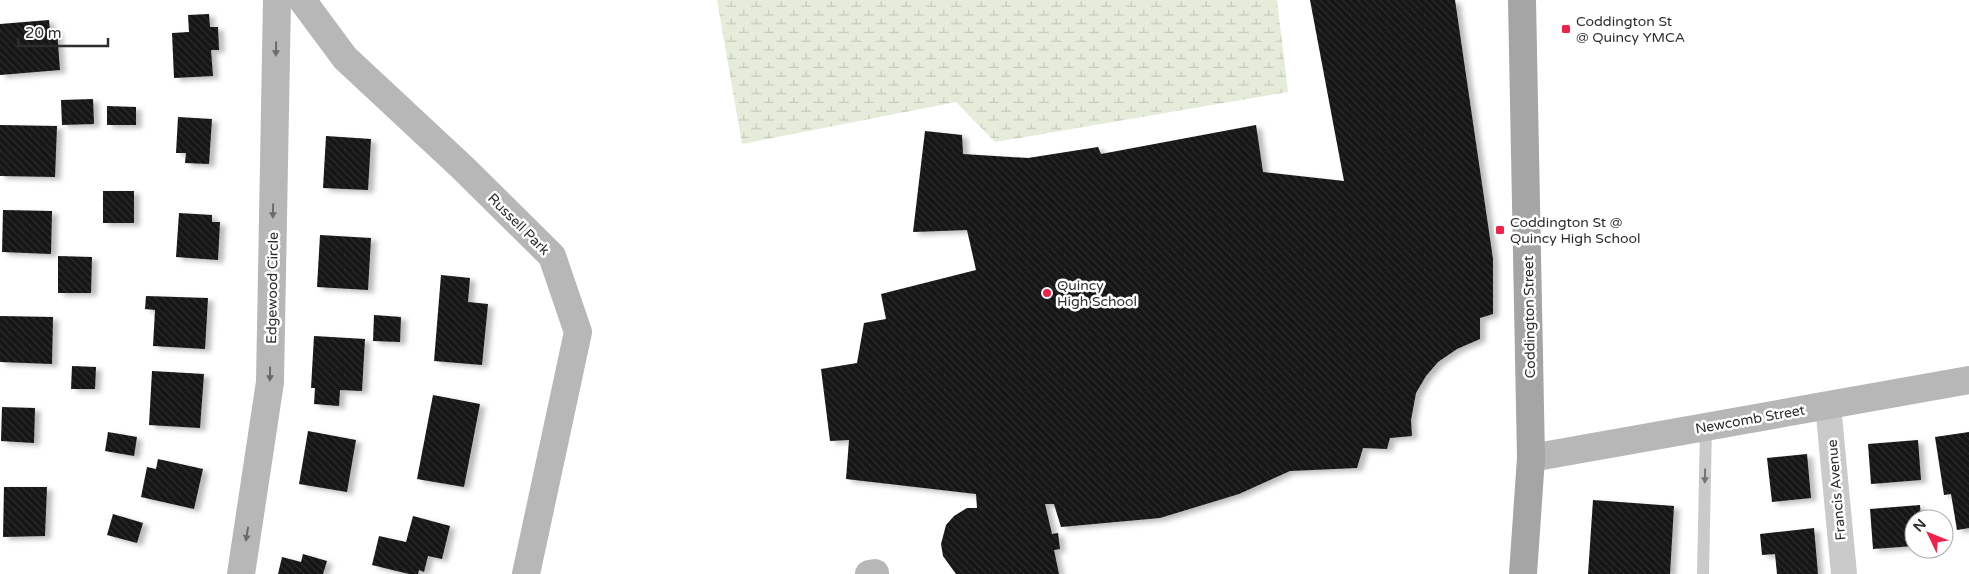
<svg xmlns="http://www.w3.org/2000/svg" width="1969" height="574" viewBox="0 0 1969 574" font-family="'Varela Round',sans-serif">
<defs>
<pattern id="wetland-marsh" width="20" height="14" patternUnits="userSpaceOnUse" patternTransform="scale(1.25)"><rect width="20" height="14" fill="#e5ecd9"/><path d="M1 5h8M5 5V1M11 12h8M15 12V8" fill="none" stroke="#c5cbbb"/></pattern>
<pattern id="building-back-hatch" width="6" height="6" patternUnits="userSpaceOnUse" patternTransform="scale(1.25)"><rect width="6" height="6" fill="#141414"/><path d="M-1 5l2 2M0 0l6 6M5-1l2 2" fill="none" stroke="#2e2e2e"/></pattern>
<filter id="shadow"><feDropShadow dx="5.5" dy="3" stdDeviation="2.5" flood-color="#0004"/></filter>
</defs>
<rect width="100%" height="100%" fill="#fff"/>
<!-- wetland -->
<polygon fill="url(#wetland-marsh)" points="717,0 1277,0 1288,92 995,142 956,102 742,144"/>
<!-- building -->
<g fill="url(#building-back-hatch)" filter="url(#shadow)">
<polygon points="1310,0 1455,0 1493,259 1493,314 1480,318 1480,339 1457,349 1438,362 1426,376 1416,393 1411,420 1412,436 1390,438 1387,449 1363,448 1357,468 1290,471 1239,494 1160,518 1061,527 1054,504 1045,504 1052,534 1058,533 1060,549 1054,550 1059,574 956,574 943,556 941,544 946,525 954,516 967,508 977,508 976,494 846,479 849,440 830,441 821,369 857,363 864,323 886,319 881,294 976,270 967,230 913,232 925,131 962,135 963,154 1028,158 1098,147 1101,154 1256,125 1263,172 1344,181"/>
<polygon points="209,14 210,27 218,27 219,50 211,50 213,76 174,78 172,33 189,32 188,15"/>
<polygon points="49,20 50,30 57,30 60,70 0,75 0,24"/>
<polygon points="93,99 94,124 62,125 61,100"/>
<polygon points="107,106 136,107 136,125 107,125"/>
<polygon points="178,117 212,119 209,164 185,163 186,153 176,153"/>
<polygon points="0,125 57,126 55,177 0,176"/>
<polygon points="326,136 371,139 368,190 323,188"/>
<rect x="103" y="191" width="31" height="32"/>
<polygon points="3,210 52,211 51,254 2,252"/>
<polygon points="179,213 212,215 212,222 220,222 218,260 176,257"/>
<polygon points="320,235 371,238 368,290 317,287"/>
<polygon points="58,256 92,257 91,293 58,293"/>
<polygon points="441,275 470,278 468,302 488,304 482,365 434,361"/>
<polygon points="146,296 208,298 205,349 153,346 155,310 145,309"/>
<polygon points="374,315 401,317 400,342 373,341"/>
<polygon points="0,316 53,317 52,364 0,362"/>
<polygon points="314,336 365,339 362,391 340,390 339,406 314,404 315,388 311,388"/>
<polygon points="72,366 96,367 95,389 71,389"/>
<polygon points="152,371 204,374 200,428 149,425"/>
<polygon points="433,395 480,404 464,487 417,479"/>
<polygon points="2,407 35,408 34,443 1,441"/>
<polygon points="308,431 356,440 347,492 299,484"/>
<polygon points="108,432 137,437 134,456 105,451"/>
<polygon points="1969,432 1969,528 1957,530 1951,494 1944,495 1935,437"/>
<polygon points="1918,440 1921,480 1871,484 1868,444"/>
<polygon points="1807,454 1811,498 1772,502 1767,458"/>
<polygon points="158,459 203,469 194,509 141,497 147,467 156,469"/>
<polygon points="4,487 47,487 45,536 3,537"/>
<polygon points="1593,500 1674,506 1670,574 1588,574"/>
<polygon points="1920,505 1921,519 1914,519 1914,546 1873,549 1870,509"/>
<polygon points="113,514 143,523 137,543 107,535"/>
<polygon points="413,516 450,526 442,559 428,556 424,572 419,570 418,574 409,574 372,565 379,536 406,542"/>
<polygon points="1814,528 1818,574 1777,574 1775,554 1762,555 1760,534"/>
<polygon points="303,554 327,561 323,574 278,574 282,557 301,562"/>
</g>
<g fill="none" stroke-linecap="round" stroke-linejoin="round">
<!-- lane -->
<polyline stroke="#cacaca" stroke-width="12" points="1703,574 1706,427"/>
<!-- street -->
<polyline stroke="#cacaca" stroke-width="26" points="1828,405 1844,574"/>
<!-- secondary -->
<g stroke="#b7b7b7" stroke-width="28">
<polyline points="302,0 345,58 463,168 552,256 578,332 526,574"/>
<polyline points="1531,458 1969,380"/>
<polyline points="241,574 270,382 277,0"/>
<polyline points="869,574 875,573"/>
</g>
<!-- primary -->
<polyline stroke="#a5a5a5" stroke-width="28" points="1522,0 1531,458 1523,574"/>
</g>
<!-- one-way arrows -->
<defs><path id="oneway-solid" d="M-6-.8H1V-3.2L6.5 0L1 3.2V.8H-6Z" transform="scale(1.25)"/></defs>
<g fill="#6b6b6b">
<use href="#oneway-solid" transform="translate(276 49) rotate(91)"/>
<use href="#oneway-solid" transform="translate(273 211) rotate(91)"/>
<use href="#oneway-solid" transform="translate(270 374) rotate(91)"/>
<use href="#oneway-solid" transform="translate(247 534) rotate(99)"/>
</g>
<use fill="#747474" href="#oneway-solid" transform="translate(1705 476) rotate(91)"/>
<!-- markers -->
<g fill="#f1224a" stroke="#fff" stroke-width="2">
<rect x="1561" y="24" width="10" height="10" rx="2.5"/>
<rect x="1495" y="225" width="10" height="10" rx="2.5"/>
<circle cx="1047" cy="293" r="5"/>
</g>
<g text-anchor="middle" stroke-width="5" stroke-linejoin="round" paint-order="stroke">
<!-- poi labels -->
<g font-size="14" fill="#2d2d2d" stroke="#fff" text-anchor="start">
<text x="1576" y="26">Coddington St<tspan x="1576" dy="16">@ Quincy YMCA</tspan></text>
<text x="1510" y="227">Coddington St @<tspan x="1510" dy="16">Quincy High School</tspan></text>
<text x="1057" y="290">Quincy<tspan x="1057" dy="16">High School</tspan></text>
</g>
<!-- street labels -->
<g font-size="14" fill="#2d2d2d" stroke="#fff">
<text transform="translate(519 224) rotate(45)" y="5">Russell Park</text>
<text transform="translate(272 288) rotate(-89)" y="5">Edgewood Circle</text>
<text transform="translate(1529 317) rotate(-91)" y="5">Coddington Street</text>
<text transform="translate(1750 419) rotate(-10)" y="5">Newcomb Street</text>
<text transform="translate(1836 490) rotate(-95)" y="5">Francis Avenue</text>
</g>
</g>
<!-- north arrow -->
<g transform="translate(1929 534) rotate(313)"><circle r="24" fill="#ffffff" stroke="#ababab"/>
<path d="M0-4L9 19L0 12L-9 19Z" fill="#f1224a"/>
<text y="-8" font-size="14" font-weight="bold" text-anchor="middle" fill="#2d2d2d">N</text>
</g>
<!-- scale -->
<path d="M18 38v8h90v-8" fill="none" stroke="#2d2d2d" stroke-width="2.5"/>
<text x="25" y="38" font-size="15" fill="#2d2d2d" stroke="#ffffff" stroke-width="4" paint-order="stroke">20 m</text>
</svg>
